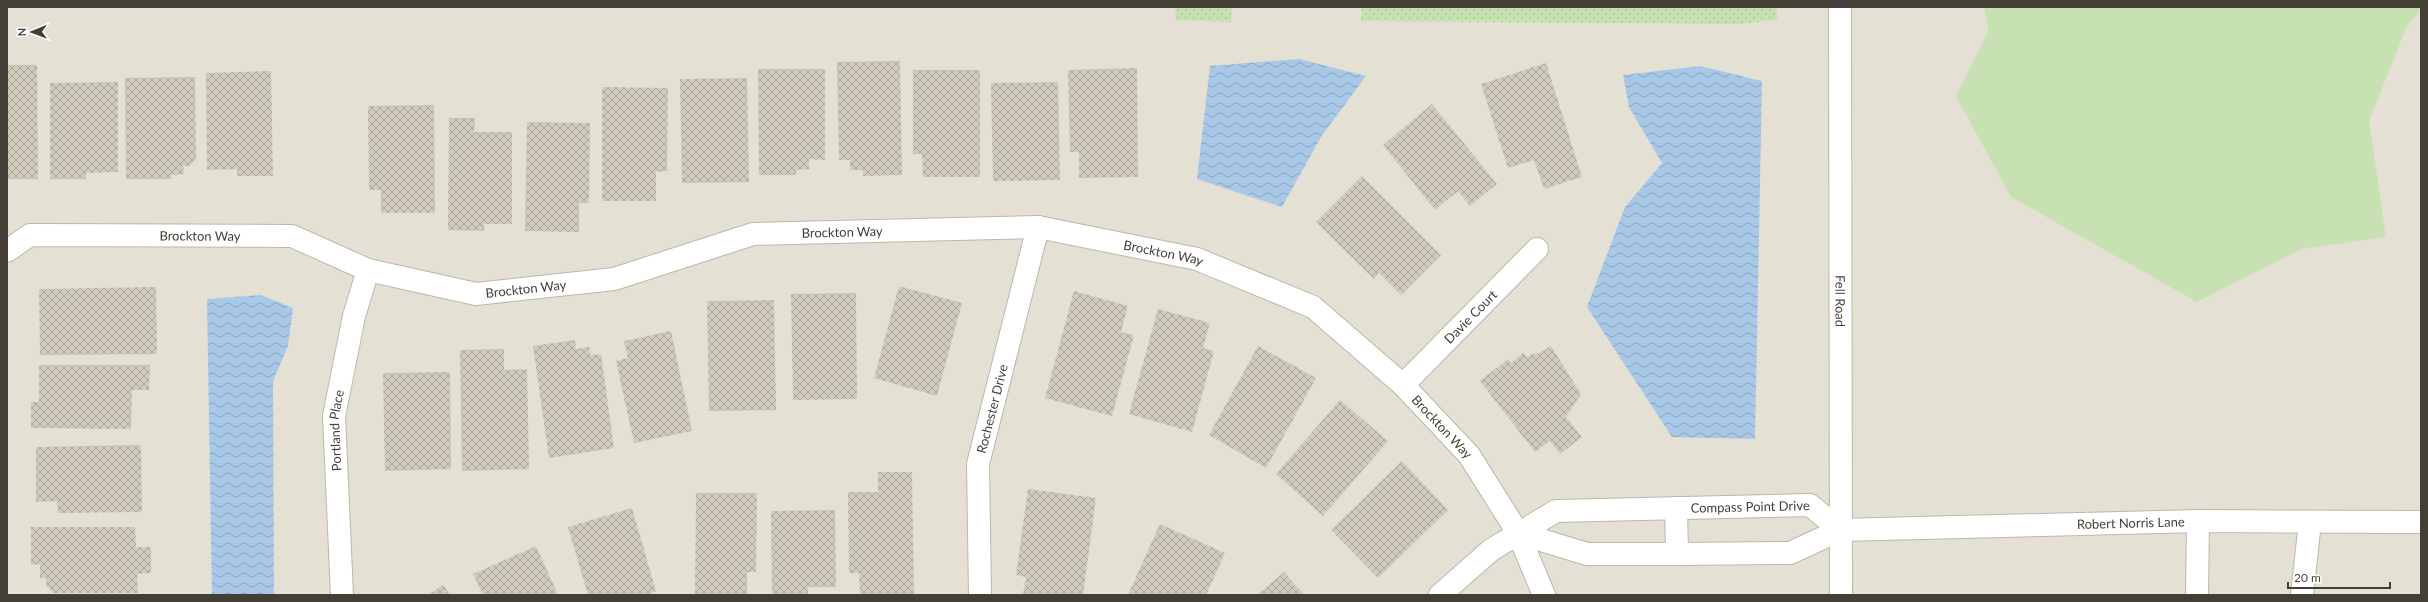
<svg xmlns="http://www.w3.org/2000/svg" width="2428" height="602" viewBox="0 0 2428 602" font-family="Lato,sans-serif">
<defs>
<pattern id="grass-dots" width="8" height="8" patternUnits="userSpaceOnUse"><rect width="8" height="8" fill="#c8e1b2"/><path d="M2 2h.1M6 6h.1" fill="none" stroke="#adc29a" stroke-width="1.8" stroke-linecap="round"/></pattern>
<pattern id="water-waves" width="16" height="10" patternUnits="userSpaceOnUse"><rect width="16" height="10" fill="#a8c8e8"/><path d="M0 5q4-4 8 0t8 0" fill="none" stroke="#8aa4bd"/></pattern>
<pattern id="building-cross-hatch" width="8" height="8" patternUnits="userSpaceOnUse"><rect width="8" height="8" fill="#d1cbbc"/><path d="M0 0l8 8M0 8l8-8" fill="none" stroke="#aba69a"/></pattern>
</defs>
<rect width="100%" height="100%" fill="#f1eee6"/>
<!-- residential -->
<rect fill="#e4e1d4" x="7" y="7" width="2414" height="588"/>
<!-- grass -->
<g fill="url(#grass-dots)">
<polygon points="1175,7 1232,7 1231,22 1176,20"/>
<polygon points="1362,7 1777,7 1777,20 1738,24 1361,21"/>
</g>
<!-- garden -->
<polygon fill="#c8e1b2" points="1984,7 2421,7 2421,10 2407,26 2369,121 2386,237 2301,249 2197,302 2011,197 1956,96 1989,31"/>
<!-- water -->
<g fill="url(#water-waves)">
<polygon points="1299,59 1366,76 1321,137 1282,207 1197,179 1210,66"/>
<polygon points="1700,66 1762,81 1755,439 1672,437 1587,307 1625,207 1662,163 1629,107 1623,75"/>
<polygon points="261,295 293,308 288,346 273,381 274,595 212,595 207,299"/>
</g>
<!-- building -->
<g fill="url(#building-cross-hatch)">
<polygon points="900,61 902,175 863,176 863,170 850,170 850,160 839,160 837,62"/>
<polygon points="1546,63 1582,177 1544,189 1534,160 1508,168 1481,84"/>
<polygon points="7,65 37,65 38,179 7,179"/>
<polygon points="1137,68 1138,177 1079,178 1079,152 1070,152 1068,70"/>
<polygon points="758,69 825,69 825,160 809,159 809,169 796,170 796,175 759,175"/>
<polygon points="913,70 980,70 980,177 923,177 922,154 913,154"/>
<polygon points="271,71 273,176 237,176 237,169 207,170 206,73"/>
<polygon points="195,77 196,159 189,166 183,166 184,174 171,175 171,179 126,179 125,78"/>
<polygon points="747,78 749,182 682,183 680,79"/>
<polygon points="118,82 118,172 86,173 86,179 50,179 50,83"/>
<polygon points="1058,82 1060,180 993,181 991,83"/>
<polygon points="602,87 668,88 667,171 656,172 656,201 602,201"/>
<polygon points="1432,104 1497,184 1470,206 1458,191 1435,210 1383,145"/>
<polygon points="434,105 435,213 381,213 381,190 369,190 368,106"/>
<polygon points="449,118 475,118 474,132 512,132 512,224 484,224 484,231 448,230"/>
<polygon points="527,122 590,123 589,203 579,203 579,232 525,231"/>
<polygon points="1362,176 1441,255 1401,295 1379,273 1374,279 1316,222"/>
<polygon points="899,286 962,303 937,396 874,378"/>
<polygon points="156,287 157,354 40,355 39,289"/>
<polygon points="1074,291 1128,306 1121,332 1134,335 1112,416 1045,398"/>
<polygon points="856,293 857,399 793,400 791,294"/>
<polygon points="774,300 776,410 709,411 707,301"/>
<polygon points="1158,309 1210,323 1203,348 1214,351 1192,432 1129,414"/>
<polygon points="671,331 692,431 634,443 616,361 628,358 624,341"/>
<polygon points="575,340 576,349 589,347 591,355 601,354 614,448 549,458 533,346"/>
<polygon points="1258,346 1316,378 1266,468 1209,435"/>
<polygon points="1551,346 1581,394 1566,417 1582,437 1560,454 1550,441 1535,452 1480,381 1508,359 1511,363 1523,353 1527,357 1532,354 1539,353"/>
<polygon points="504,349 504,370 527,369 529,469 462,471 460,350"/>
<polygon points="39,365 150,365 149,390 132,390 131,429 31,428 31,402 39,402"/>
<polygon points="450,372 451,469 385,471 383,373"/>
<polygon points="1340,400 1388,441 1323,516 1276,474"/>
<polygon points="141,445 142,512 58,513 57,501 36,502 36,447"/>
<polygon points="1402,461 1448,510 1378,578 1331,530"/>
<polygon points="878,472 912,472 914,595 860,595 859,573 849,573 848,492 878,492"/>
<polygon points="1028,489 1096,498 1083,595 1023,595 1026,577 1016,575"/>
<polygon points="696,493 757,493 756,572 747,572 747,595 695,595"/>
<polygon points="632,508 656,591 647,595 588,595 568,527"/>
<polygon points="835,510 836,587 808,587 808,595 772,595 771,511"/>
<polygon points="1160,524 1225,553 1206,595 1128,595"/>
<polygon points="31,527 135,527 136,547 151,547 151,573 137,574 138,593 53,593 46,585 46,578 40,578 40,564 31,565"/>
<polygon points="536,546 558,595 483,595 473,574"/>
<polygon points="1284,572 1304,595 1257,595"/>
<polygon points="443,585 450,595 428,595"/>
</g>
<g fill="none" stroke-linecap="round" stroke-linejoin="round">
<defs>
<g id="minor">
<path id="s1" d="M1840 7 1841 595"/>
<path id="s2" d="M7 251 30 235 292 236 368 270 476 294 614 279 753 234 1038 227 1197 259 1313 307 1403 385 1469 455 1518 533 1544 595"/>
<path id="s3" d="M1403 385 1537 249"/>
<polyline points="1676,508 1677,554"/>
<path id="s4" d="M1518 533 1587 554H1677L1790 553 1840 530 2198 521 2421 522"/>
<path id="s5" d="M342 595 334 416 354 316 368 270"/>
<path id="s6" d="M980 595 978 464 1038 227"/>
<path id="s7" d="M1440 595 1491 550 1556 511 1810 505 1840 530"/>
<polyline points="2197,595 2198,521"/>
<polyline points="2302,595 2310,522"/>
</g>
</defs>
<!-- minor casing -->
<use href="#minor" stroke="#bbb7a9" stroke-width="24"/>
<!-- minor -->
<use href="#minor" stroke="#fff" stroke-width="22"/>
</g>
<g text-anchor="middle" stroke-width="3" stroke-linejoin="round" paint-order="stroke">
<!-- street labels -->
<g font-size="13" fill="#433f36" stroke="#fff">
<text dy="5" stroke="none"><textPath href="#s2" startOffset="858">Brockton Way</textPath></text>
<text dy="5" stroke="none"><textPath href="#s2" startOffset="198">Brockton Way</textPath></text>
<text dy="5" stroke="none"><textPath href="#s2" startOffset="1182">Brockton Way</textPath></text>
<text dy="5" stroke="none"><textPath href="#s2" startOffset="534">Brockton Way</textPath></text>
<text dy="5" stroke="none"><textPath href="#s1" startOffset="294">Fell Road</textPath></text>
<text dy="5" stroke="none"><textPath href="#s3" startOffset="96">Davie Court</textPath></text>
<text dy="5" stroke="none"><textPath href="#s6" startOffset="188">Rochester Drive</textPath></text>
<text dy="5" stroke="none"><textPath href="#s2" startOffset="1518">Brockton Way</textPath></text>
<text dy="5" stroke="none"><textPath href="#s5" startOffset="165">Portland Place</textPath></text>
<text dy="5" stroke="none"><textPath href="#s7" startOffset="338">Compass Point Drive</textPath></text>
<text dy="5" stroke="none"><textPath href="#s4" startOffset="621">Robert Norris Lane</textPath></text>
</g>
</g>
<!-- border -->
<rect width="2428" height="602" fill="none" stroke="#433f36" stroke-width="16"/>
<!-- north arrow -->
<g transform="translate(32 32) rotate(269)" stroke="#ffffff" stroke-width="3" paint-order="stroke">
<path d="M0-3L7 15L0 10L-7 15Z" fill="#433f36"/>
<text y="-6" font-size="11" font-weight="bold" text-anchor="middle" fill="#433f36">N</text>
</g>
<!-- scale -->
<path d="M2288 582v6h102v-6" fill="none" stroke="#433f36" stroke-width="2"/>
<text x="2294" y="582" font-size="12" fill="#433f36" stroke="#ffffff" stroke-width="3" paint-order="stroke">20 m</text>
</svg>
